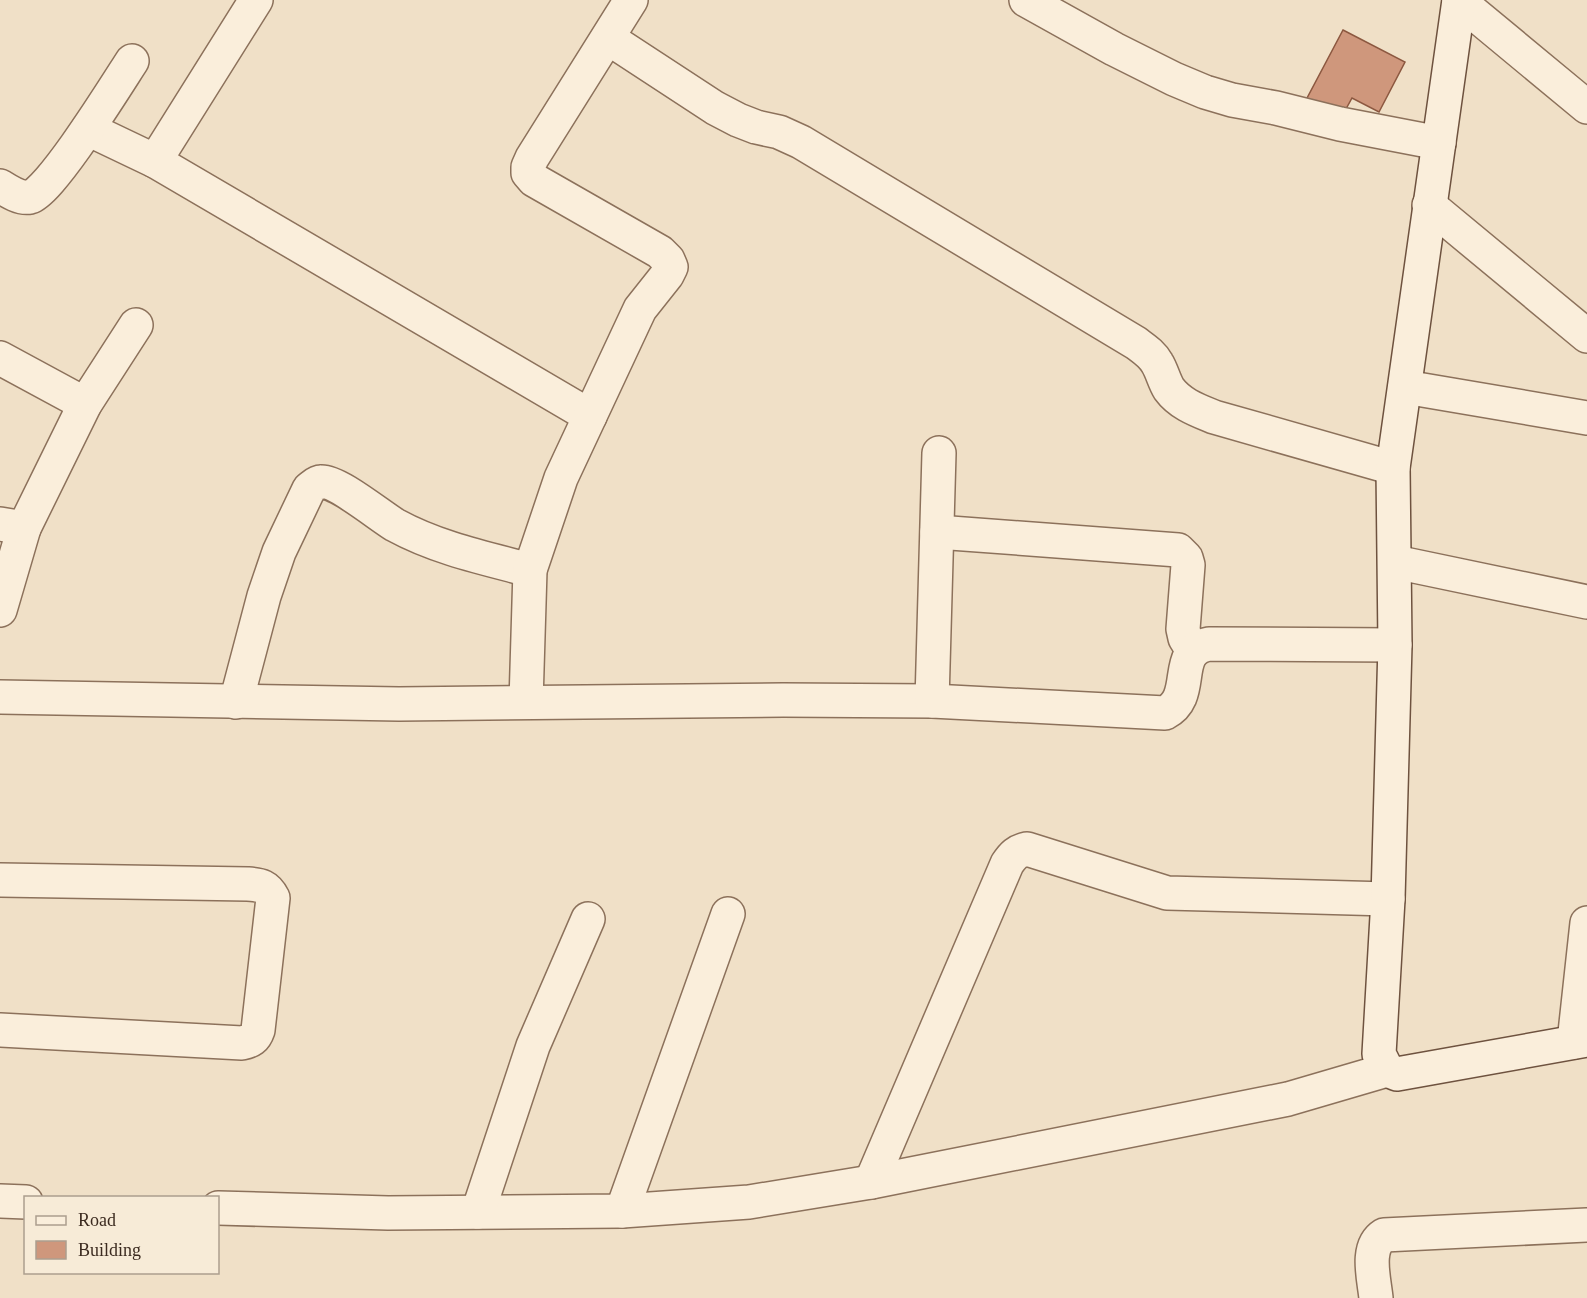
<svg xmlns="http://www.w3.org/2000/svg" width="1587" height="1298" viewBox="0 0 1587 1298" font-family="'Times New Roman',serif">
<rect width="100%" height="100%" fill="#f0e0c7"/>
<!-- building -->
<polygon fill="#cf977c" stroke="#8c5840" stroke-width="1.5" points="1343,30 1405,62 1379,112 1352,98 1341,118 1306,100"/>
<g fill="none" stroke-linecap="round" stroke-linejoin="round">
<defs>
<g id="street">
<polyline points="1026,0 1114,49 1174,79 1205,92 1232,100 1276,108 1340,124 1439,143"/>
<polyline points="1459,1 1587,107"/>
<path d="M608 38 715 108 738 120 756 127 779 132 801 142 1136 343C1144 349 1152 354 1157 363 1162 371 1164 381 1169 389 1180 404 1197 410 1214 417L1393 468"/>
<polyline points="88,129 155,161 590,416"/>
<polyline points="155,161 256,0"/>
<path d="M0 186C8 191 20 199 30 197 51 191 117 84 132 61"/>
<polyline points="1429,205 1587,336"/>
<polyline points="0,358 85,404"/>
<polyline points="1405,387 1587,418"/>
<polyline points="0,524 24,528 0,610"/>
<polyline points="24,528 85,404 136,325"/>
<polyline points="937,532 1178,550 1186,558 1188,565 1183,629 1185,638 1193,651"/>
<polyline points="1395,562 1587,602"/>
<path d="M0 697 399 704 783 700 932 701 1165 713C1198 696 1170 651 1209 644L1395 645"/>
<polyline points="932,701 939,453"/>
<path d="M236 702 264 596 279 552 309 489C313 486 316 482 321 482 336 480 380 516 395 525 437 548 484 558 530 570"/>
<polyline points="526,702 530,570 561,478 640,309 667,275 671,267 668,260 660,252 534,180 528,173 528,167 532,158 631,0"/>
<path d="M0 880 248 884C261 885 267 886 273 898L258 1030C255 1039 251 1041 242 1043L0 1030"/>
<polyline points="1574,1042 1587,923"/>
<path d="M871 1182 1007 864C1013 855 1017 851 1027 849L1167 893 1388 899"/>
<polyline points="0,1201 26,1202"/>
<polyline points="218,1208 388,1213 622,1211 749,1202 871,1182 1288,1099 1387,1070"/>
<polyline points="622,1211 728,914"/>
<polyline points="478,1212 533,1046 588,919"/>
<path d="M1376 1298C1374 1278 1365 1247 1384 1235L1587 1225"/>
</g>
<polyline id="secondary" points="1459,0 1393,468 1395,645 1388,899 1379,1054 1387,1070 1397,1074 1587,1040"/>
</defs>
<!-- street casing -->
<use href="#street" stroke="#8c715b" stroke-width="36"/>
<!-- secondary casing -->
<use href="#secondary" stroke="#6e523f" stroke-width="36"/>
<!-- street -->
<use href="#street" stroke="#faeedb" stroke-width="33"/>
<!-- secondary -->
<use href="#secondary" stroke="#faeedb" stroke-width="33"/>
</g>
<!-- legend -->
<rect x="24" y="1196" width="195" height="78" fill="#f7ebd7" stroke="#ac9e8e" stroke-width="1.5"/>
<rect x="36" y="1216" width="30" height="9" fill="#faeedb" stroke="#ac9e8e" stroke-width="1.5"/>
<text x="78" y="1226" font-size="18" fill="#3c2b20">Road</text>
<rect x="36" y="1241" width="30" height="18" fill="#cf977c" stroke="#ac9e8e" stroke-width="1.5"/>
<text x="78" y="1256" font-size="18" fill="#3c2b20">Building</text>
</svg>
